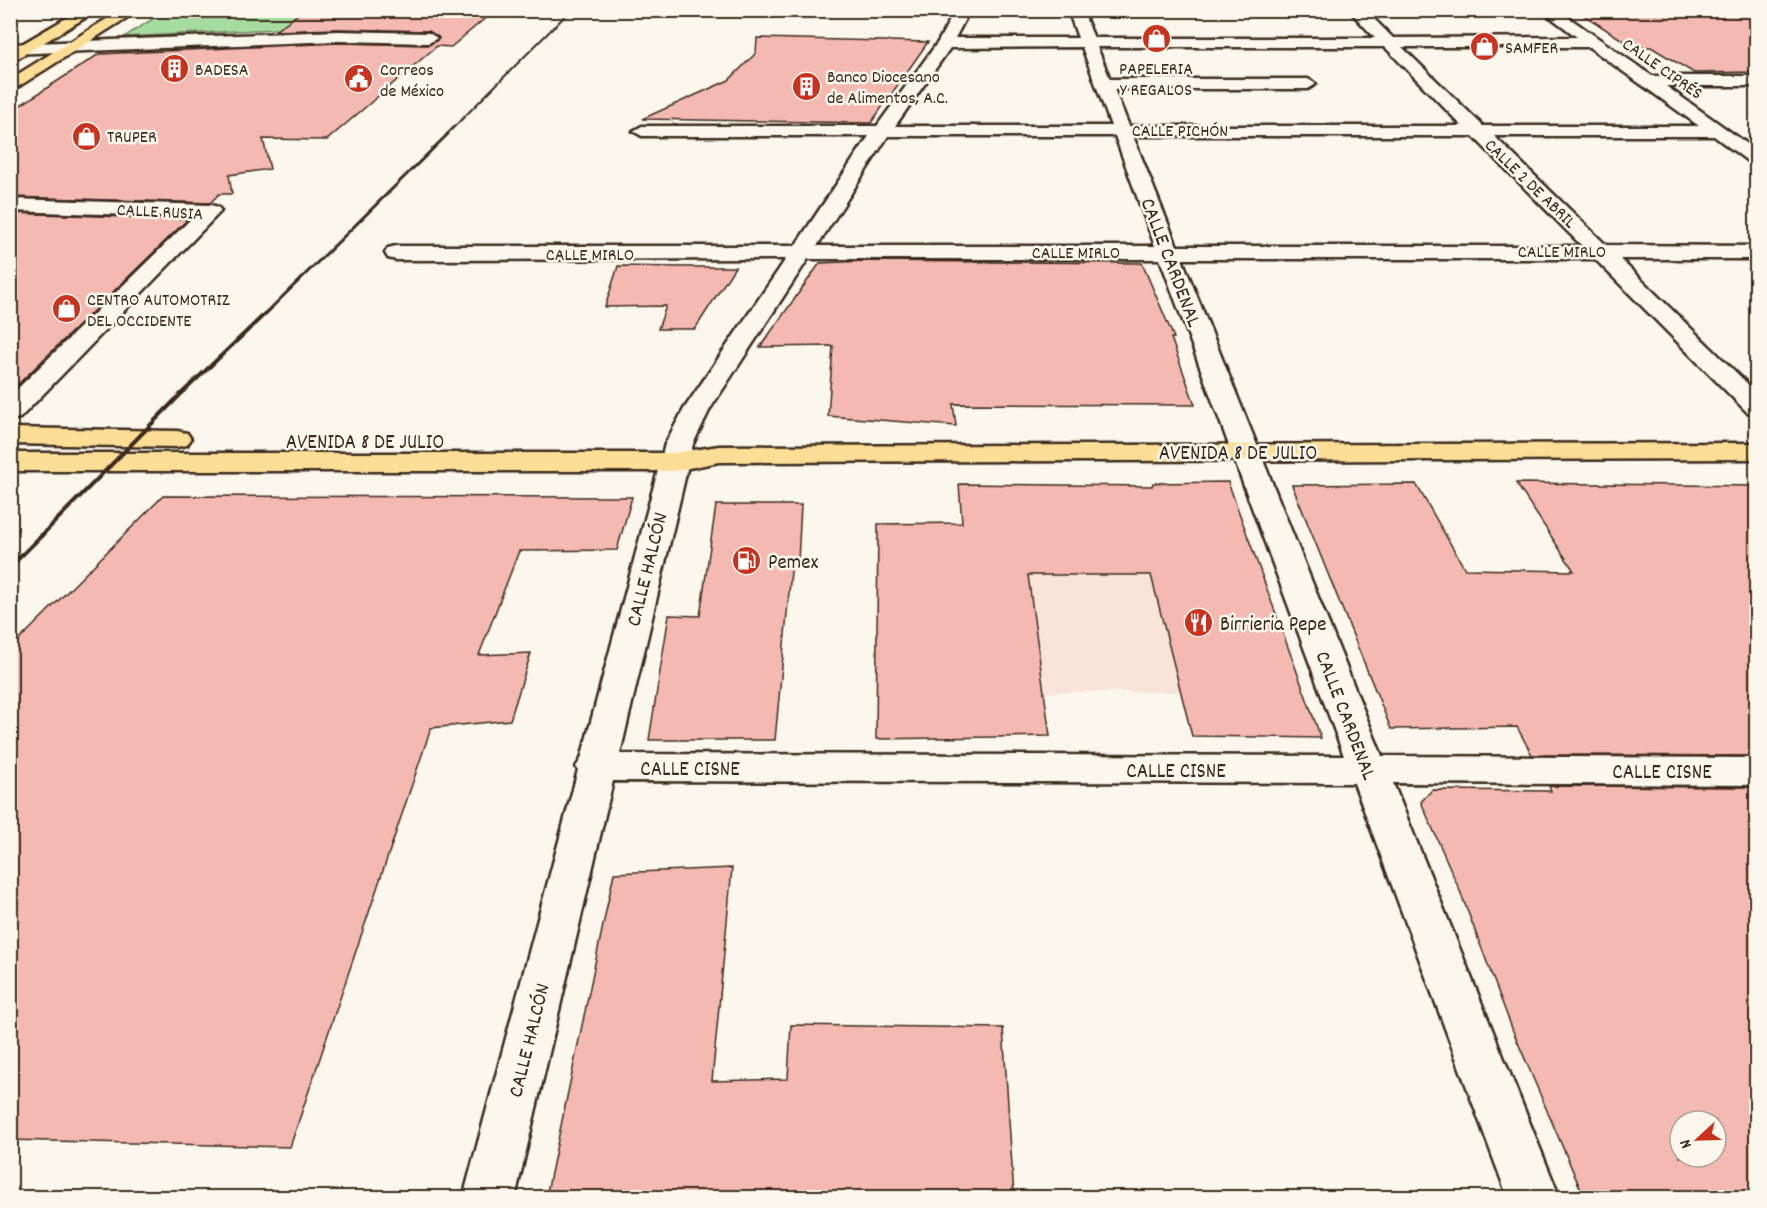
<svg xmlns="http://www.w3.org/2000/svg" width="1767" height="1208" viewBox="0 0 1767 1208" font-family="Dekko,sans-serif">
<rect width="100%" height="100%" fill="#fbf7ec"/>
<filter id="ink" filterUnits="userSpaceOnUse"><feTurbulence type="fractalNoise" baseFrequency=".0167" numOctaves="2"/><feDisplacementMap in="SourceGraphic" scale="12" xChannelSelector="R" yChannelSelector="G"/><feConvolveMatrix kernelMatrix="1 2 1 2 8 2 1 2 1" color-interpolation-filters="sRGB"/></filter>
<g filter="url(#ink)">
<!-- built -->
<polygon fill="#f9e4da" points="1028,575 1150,575 1180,692 1045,692"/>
<!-- green -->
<polygon fill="#a6dc9f" stroke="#70835e" stroke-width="1.5" points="165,11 304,11 278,29 124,37"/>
<!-- building -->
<g fill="#f4b9b0" stroke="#3b2a1e" stroke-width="1.5" fill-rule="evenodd">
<polygon points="304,10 495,10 451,47 437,46 327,140 263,139 270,169 229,175 232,194 219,194 210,203 10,197 10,112 99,54 338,43 429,45 439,39 429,31 338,29 275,31"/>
<polygon points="1576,10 1756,10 1756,72 1694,73 1651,47 1633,47"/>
<polygon points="757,38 928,42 871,123 642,119 729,80 756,53"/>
<polygon points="10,213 188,219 10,392"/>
<polygon points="864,261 1142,263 1174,338 1171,338 1195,405 953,404 956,426 828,416 833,346 760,347 820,263"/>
<polygon points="618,266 678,267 735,267 695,329 658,329 666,306 605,307"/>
<polygon points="1228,482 1321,738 1192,736 1151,575 1028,575 1050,736 876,739 878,524 962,523 959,484 1152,486 1153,483"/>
<polygon points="1516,483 1756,486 1756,756 1532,755 1517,727 1391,729 1292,485 1416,484 1465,569 1574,571"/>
<polygon points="163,496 632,497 617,550 519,551 479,655 531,653 510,720 431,728 290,1147 10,1140 10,649"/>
<polygon points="716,505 801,505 798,561 792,561 775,740 649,740 669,615 700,616"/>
<path d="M1549 786 1756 787V1197H1584L1513 1031 1460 891 1421 802 1432 790 1551 791ZM1680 1121H1716V1157H1680Z"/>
<polygon points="732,868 712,1081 788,1079 791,1025 1003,1028 1014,1197 546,1197 614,873"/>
</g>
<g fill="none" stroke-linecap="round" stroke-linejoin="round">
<defs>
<g id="minor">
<path d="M955 10H970L955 38H1078L1068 10H1082L1094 38H1375L1349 10H1365L1393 38 1577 37 1541 10H1558L1652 76H1756V86H1666L1756 150V164L1749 162 1714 136H1494L1606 245 1756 246V259H1620L1756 392V414L1747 412 1595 259H1182L1382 756 1756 758V785L1393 783 1560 1198H1508L1354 783 613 781 515 1198H463L578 770 576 767 581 759 665 444 684 409 786 259 396 260 388 258 385 253 388 248 396 246H795L869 136H642L633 131 642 126H877L938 42ZM1082 47 1111 126H895L950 48ZM1097 47H1385L1462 126H1129L1114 89H1308L1316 84 1308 79H1110ZM1402 47H1589L1699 126H1483ZM888 136H1115L1155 246H817ZM1133 136H1473L1582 246H1177ZM808 259H1160L1344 756 620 754 693 444 710 409Z"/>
<polygon points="338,31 429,33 437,38 429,43 338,41 10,54 10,44"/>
<polygon points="10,199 211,205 218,207 221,211 20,418 10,420 10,396 193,217 10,211"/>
</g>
<g id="primary">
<polygon points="80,10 98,10 10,63 10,51"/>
<polygon points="121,10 139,10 10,92 10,79"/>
<polygon points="10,428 177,431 187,433 191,439 187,445 177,447 10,444"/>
<polygon points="1756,443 1756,459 719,462 674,471 10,471 10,453 674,453 719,446"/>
</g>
</defs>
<!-- minor casing -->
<use href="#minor" stroke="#3b2a1e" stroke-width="5"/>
<!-- primary casing -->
<use href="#primary" stroke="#3b2a1e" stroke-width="5"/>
<!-- minor -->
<use href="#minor" fill="#fbf7ec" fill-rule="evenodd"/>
<!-- primary -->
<use href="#primary" fill="#fdde96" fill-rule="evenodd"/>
<!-- rail-far3 -->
<polyline stroke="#3b2a1e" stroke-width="2" points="446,135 571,10"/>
<!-- rail-far2 -->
<polyline stroke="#3b2a1e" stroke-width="3" points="269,310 448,134"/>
<!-- rail-far1 -->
<polyline stroke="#3b2a1e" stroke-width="4" points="41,536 180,395 271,308"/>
<!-- rail -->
<polyline stroke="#3b2a1e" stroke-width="4.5" points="10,567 42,535"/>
</g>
</g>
<!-- icons -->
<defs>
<symbol id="shop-disc" viewBox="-11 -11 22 22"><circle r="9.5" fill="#c8321e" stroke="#fbf7ec"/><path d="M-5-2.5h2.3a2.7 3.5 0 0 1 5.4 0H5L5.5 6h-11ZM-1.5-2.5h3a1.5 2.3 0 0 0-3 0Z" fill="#fff"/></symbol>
<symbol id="building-disc" viewBox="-11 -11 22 22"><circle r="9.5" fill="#c8321e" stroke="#fbf7ec"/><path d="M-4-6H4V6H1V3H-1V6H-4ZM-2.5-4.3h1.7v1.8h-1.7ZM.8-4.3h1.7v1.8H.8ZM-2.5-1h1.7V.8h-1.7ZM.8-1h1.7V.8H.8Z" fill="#fff"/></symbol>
<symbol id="civic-disc" viewBox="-11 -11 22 22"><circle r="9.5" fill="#c8321e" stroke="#fbf7ec"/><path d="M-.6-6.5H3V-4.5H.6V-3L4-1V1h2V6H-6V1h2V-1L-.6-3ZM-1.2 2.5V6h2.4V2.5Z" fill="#fff"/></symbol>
<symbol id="fuel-disc" viewBox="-11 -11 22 22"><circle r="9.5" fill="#c8321e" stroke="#fbf7ec"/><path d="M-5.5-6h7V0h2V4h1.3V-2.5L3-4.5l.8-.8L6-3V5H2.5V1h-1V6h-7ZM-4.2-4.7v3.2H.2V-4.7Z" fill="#fff"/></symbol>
<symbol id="restaurant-disc" viewBox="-11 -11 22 22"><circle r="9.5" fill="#c8321e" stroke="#fbf7ec"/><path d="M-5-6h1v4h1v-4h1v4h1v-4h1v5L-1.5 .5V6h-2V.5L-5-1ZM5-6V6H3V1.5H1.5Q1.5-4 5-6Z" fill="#fff"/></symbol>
</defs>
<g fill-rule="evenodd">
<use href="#shop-disc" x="1140" y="22" width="33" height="33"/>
<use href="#shop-disc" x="1468" y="30" width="33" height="33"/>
<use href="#building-disc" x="158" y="52" width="33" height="33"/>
<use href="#civic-disc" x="342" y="62" width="33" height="33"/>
<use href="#building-disc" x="790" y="70" width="33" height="33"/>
<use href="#shop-disc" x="70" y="120" width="33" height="33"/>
<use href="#shop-disc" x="50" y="292" width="33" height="33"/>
<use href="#fuel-disc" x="730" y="544" width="33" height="33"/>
<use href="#restaurant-disc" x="1182" y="606" width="33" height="33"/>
</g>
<g text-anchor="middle" stroke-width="5" stroke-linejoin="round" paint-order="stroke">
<!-- far-poi labels -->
<g font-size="18" fill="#3b2a1e" stroke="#fbf7ec" text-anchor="start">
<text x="1505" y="53">SAMFER</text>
<text x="1156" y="74" text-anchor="middle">PAPELERIA<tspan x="1156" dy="21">Y REGALOS</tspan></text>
<text x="195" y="75">BADESA</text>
<text x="380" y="75">Correos<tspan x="380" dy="21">de México</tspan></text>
<text x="827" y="82">Banco Diocesano<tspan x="827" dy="21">de Alimentos, A.C.</tspan></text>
<text x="107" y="142">TRUPER</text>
<text x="87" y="305">CENTRO AUTOMOTRIZ<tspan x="87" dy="21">DEL OCCIDENTE</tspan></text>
</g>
<!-- far-street labels -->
<g font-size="18" fill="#3b2a1e" stroke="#fbf7ec">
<text transform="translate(1663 68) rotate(35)" y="6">CALLE CIPRÉS</text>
<text x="1180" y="136">CALLE PICHÓN</text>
<text transform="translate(1531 183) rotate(44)" y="6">CALLE 2 DE ABRIL</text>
<text transform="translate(160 211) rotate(3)" y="6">CALLE RUSIA</text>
<text x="1562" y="257">CALLE MIRLO</text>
<text x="1076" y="258">CALLE MIRLO</text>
<text x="590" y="260">CALLE MIRLO</text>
</g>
<!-- street labels -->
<g font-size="21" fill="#3b2a1e" stroke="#fbf7ec">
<text transform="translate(1172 262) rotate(69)" y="7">CALLE CARDENAL</text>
<text x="365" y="448">AVENIDA 8 DE JULIO</text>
<text x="1238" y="459">AVENIDA 8 DE JULIO</text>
<text transform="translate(646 569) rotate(-76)" y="7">CALLE HALCÓN</text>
<text transform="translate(1347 715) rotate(69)" y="7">CALLE CARDENAL</text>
<text x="690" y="775">CALLE CISNE</text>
<text x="1176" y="777">CALLE CISNE</text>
<text x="1662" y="778">CALLE CISNE</text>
<text transform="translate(528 1040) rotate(-76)" y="7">CALLE HALCÓN</text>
</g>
<!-- poi labels -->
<g font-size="21" fill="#3b2a1e" stroke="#fbf7ec" text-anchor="start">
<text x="768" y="568">Pemex</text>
<text x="1220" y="630">Birrieria Pepe</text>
</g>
</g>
<!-- margin -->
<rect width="1767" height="1208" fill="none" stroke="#fbf7ec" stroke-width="36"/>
<rect x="18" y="18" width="1731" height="1172" fill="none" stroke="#3b2a1e" stroke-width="2" filter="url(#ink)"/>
<!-- north arrow -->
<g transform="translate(1698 1139) rotate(248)"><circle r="28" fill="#fbf7ec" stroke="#aea59a" stroke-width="1.5"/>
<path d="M0-4.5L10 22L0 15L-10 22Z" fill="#c8321e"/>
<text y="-9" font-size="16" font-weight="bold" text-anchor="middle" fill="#3b2a1e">N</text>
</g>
</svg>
